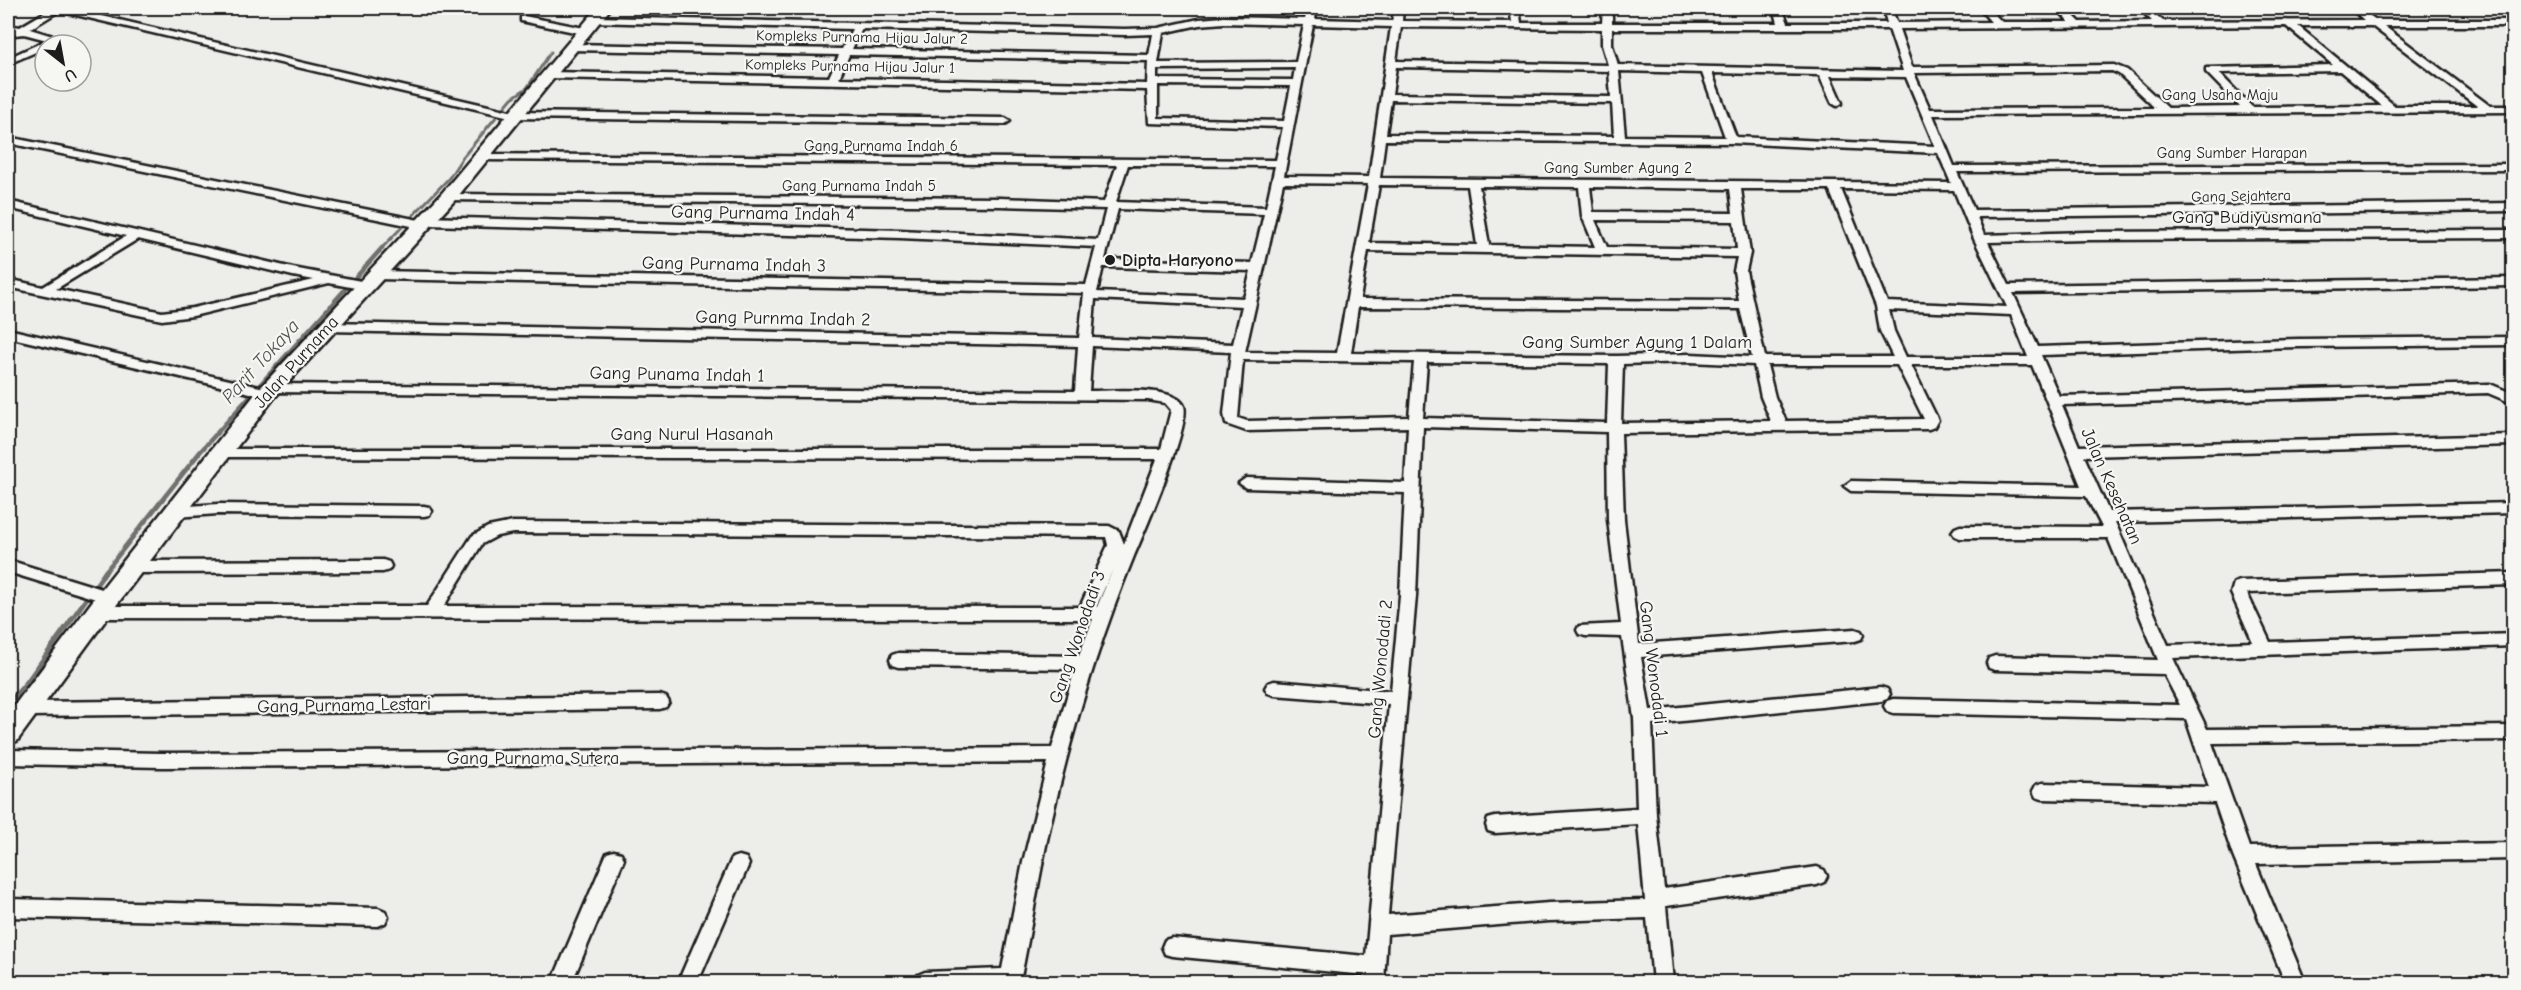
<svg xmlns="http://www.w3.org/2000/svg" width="2521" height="990" viewBox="0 0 2521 990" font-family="'Comic Neue',sans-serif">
<rect width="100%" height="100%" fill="#edede9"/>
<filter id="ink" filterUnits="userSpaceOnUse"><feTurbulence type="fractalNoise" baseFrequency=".0167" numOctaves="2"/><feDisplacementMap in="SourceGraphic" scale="12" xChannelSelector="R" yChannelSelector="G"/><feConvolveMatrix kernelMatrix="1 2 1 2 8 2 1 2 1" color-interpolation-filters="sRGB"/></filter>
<g filter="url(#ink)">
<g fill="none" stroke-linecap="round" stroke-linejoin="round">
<!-- stream-far2 -->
<polyline stroke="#6f6f6d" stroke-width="3" points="380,250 449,178 462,158 512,98 527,88 551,52"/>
<!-- stream-far1 -->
<polyline stroke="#6f6f6d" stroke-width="4.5" points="105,572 200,452 382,248"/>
<!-- stream -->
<polyline stroke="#6f6f6d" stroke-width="5" points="8,704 27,682 106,571"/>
<defs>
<g id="street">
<polygon points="52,8 68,8 514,112 1005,118 1010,121 1005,124 514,118 59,11 30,29 59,38 59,42 45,45 45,48 8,64 8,58 47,40 24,34 15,35 14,32 8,31 8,25 20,27"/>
<path d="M1308 8H1317L1315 19 1392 21 1395 8H1403L1402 21 1512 22 1510 8H1519L1521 23H1602L1603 8H1612V23H1778L1774 8H1782L1788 23H1887L1883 8H1891L1897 23 1991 22 1979 8H1988L2002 22H2069L2057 8H2066L2080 22 2152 21 2139 8H2148L2163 21 2364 20 2350 8H2359L2376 20H2514V26H2384L2490 106H2514V112L1933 115 1954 166 2514 164V170L1957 172 1974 210 2514 203V211L1977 217 1984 235 2087 232 2514 230V238L2087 240 1988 242 2009 285 2514 278V286L2013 293 2038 347 2299 339 2514 337V345L2299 347 2041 355 2059 396 2490 384 2514 394V404L2488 393 2062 405 2079 446 2514 435V445L2084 456 2109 512 2514 503V513L2115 522 2168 645 2253 642 2231 593 2234 583 2240 581 2514 573V585L2247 593 2270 642 2514 634V646L2173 658 2207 729 2514 726V740L2212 743 2249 847 2514 843V859L2256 864 2305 982H2285L2233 856 2215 803 2042 799 2036 797 2033 791 2036 785 2042 783 2209 787 2186 719 1893 713 1887 711 1884 706 1887 701 1893 699 2180 705 2164 674 1995 670 1989 668 1987 663 1989 658 1995 656 2158 660 2108 538H1960L1955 536 1952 532 1955 528 1960 526 2102 527 2086 496 1851 491 1844 486 1851 481 2081 486 2032 365H1911L1938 420 1934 427 1929 429 1621 433 1624 520 1639 644 1855 629 1861 631 1863 635 1861 639 1855 641 1641 657 1650 710 1881 687 1887 689 1890 694 1887 699 1881 701 1652 724 1656 815 1664 889 1817 867 1824 870 1827 876 1824 882 1817 885 1666 906 1673 982H1653L1647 918 1549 921 1387 934 1384 982H1364V975L1172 956 1165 954 1162 947 1165 940 1172 938 1366 956 1389 704 1274 695 1268 693 1265 688 1268 683 1274 681 1391 691 1400 596 1405 493 1246 488 1239 483 1246 478 1405 483 1408 427 1246 431 1226 424 1224 414 1231 352 1092 346 1089 391C1110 391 1175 385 1184 406 1191 424 1144 533 1134 556 1099 641 1072 730 1051 822 1039 875 1031 929 1020 982H915L918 975 925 972 1002 969 1023 862 1048 762 162 767 8 764V750L162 753 1052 748 1075 669 898 667 892 665 890 660 892 655 898 653 1079 656 1093 619 97 618 91 616 89 612 91 608 97 606H427L472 536 488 527 513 522 1109 526 1119 531 1124 544 1157 459 214 457 212 454 214 451 219 449H1161L1171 410 1165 403 1148 400 274 392 272 396 267 397 8 337V329L264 388 271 384 1075 391 1078 346 327 331 320 327 327 323 1079 338 1084 293 377 279 371 275 377 271 1086 285 1096 247 900 238 427 225 421 228 8 143V137L419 220 424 217 900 230 1098 240 1106 209 1000 206 448 200 442 197 448 194 1000 198 1104 202 1117 165 481 160 475 157 481 154 1276 160 1283 127 1149 123 1147 90 548 78 543 75 548 72 829 77 839 55 570 50 565 47 570 44 842 49 852 29 591 22 589 20 594 17 1125 29 1158 28 1199 19 1224 17 1305 19ZM1224 23 1304 25 1296 62 1158 63 1163 33 1199 25ZM1313 25 1391 27 1369 177 1284 176ZM2286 26 2333 65 2206 68V72L2240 107 2168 108 2127 70 2114 65 1912 67 1899 29ZM2298 26H2372L2477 106H2395ZM1401 27 1602 29V45L1608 65 1396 61ZM862 29 1125 35 1153 34 1149 55 852 49ZM1612 29H1889L1903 71 1618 65 1612 45ZM849 55 1148 61 1147 84 839 78ZM1396 67 1609 71 1611 97 1392 94ZM1295 68 1293 80 1157 79V69ZM1619 71 1702 73 1725 137 1625 136ZM2112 71 2119 74 2155 108 1930 109 1914 73ZM2340 71 2382 106 2252 107 2219 73ZM1712 73 1819 75 1832 103 1837 106 1842 103 1830 76 1906 77 1935 146 1736 137ZM1158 85 1291 86 1284 121 1158 118ZM1391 100 1612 103 1614 136 1386 134ZM1385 140 1732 143 1938 153 1951 183 1380 178ZM1128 165 1275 166 1266 207 1116 202ZM1283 183 1368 184 1337 353 1245 352ZM1379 185 1468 186 1477 245 1369 243ZM1479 186 1579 187 1582 216 1595 247 1489 245ZM1590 187 1730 189 1733 213 1593 212ZM1741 189H1829L1876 306 1880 331 1893 357H1765L1746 271 1750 253ZM1841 189 1954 190 1974 239 2007 307 1887 302ZM1118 209 1264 214 1252 263 1105 259ZM1595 220 1734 221 1737 249 1607 247ZM1368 251 1737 257 1734 271 1739 301 1360 299ZM1103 267 1251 271 1244 298 1097 292ZM1095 299 1242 306 1233 344 1092 338ZM1358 307 1740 309 1752 357 1690 354 1616 356 1351 353ZM1889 310 2011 315 2028 357H1906L1894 331ZM1243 360 1414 362 1409 417 1247 421 1238 418ZM1427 362 1609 364 1607 423 1423 418ZM1690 362 1754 365 1761 397 1771 421 1621 423 1623 364ZM1767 365H1897L1924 419 1786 421 1775 397ZM1423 427 1607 432 1608 520 1621 624 1579 626 1577 630 1579 634 1585 636 1622 637 1634 718 1637 808 1495 817 1488 819 1486 825 1488 831 1495 833 1638 824 1645 900 1549 903 1388 915 1416 596ZM513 533 1106 537 1108 545 1080 607 444 606 482 544 497 536ZM1113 569 1097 607H1096Z"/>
<polygon points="524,16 584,28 589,31 584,34 521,21 521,17"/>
<path d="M8 201 293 268 366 282 372 286 366 290 329 283 193 316 162 320 8 287V279L43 287 126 236 8 208ZM138 239 293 276 314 280 193 308 162 312 56 289Z"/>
<polygon points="218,504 424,506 429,507 432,511 429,515 424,516 218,514 175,517 170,516 167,512 170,508 175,507"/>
<polygon points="8,560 115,593 117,597 115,601 109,603 8,572"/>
<polygon points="383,560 389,562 391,566 389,570 383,572 132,573 126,571 124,567 126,563 132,561"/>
<polygon points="660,695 666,697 669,702 666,707 660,709 27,716 21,714 18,709 21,704 27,702"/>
<polygon points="614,851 621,853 624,859 572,982 552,982 607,853"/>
<polygon points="739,856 746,858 749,864 698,982 678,982 732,858"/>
<polygon points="8,899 378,908 385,911 388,917 385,923 378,926 8,917"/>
</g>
<polygon id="secondary" points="597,8 611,8 454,201 274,398 118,603 17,741 8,744 8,714 100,591 260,388 442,193"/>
</defs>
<!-- street casing -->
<use href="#street" stroke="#1c1c1c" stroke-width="5"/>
<!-- secondary casing -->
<use href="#secondary" stroke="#1c1c1c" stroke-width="5"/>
<!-- street -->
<use href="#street" fill="#f6f6f2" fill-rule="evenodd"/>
<!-- secondary -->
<use href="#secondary" fill="#f6f6f2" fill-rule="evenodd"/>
</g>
</g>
<!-- markers -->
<circle fill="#1c1c1c" stroke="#f6f6f2" stroke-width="2" cx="1110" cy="260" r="6"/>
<g text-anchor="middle" stroke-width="4.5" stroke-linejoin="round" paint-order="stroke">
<!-- far-street labels -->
<g font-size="15" fill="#1c1c1c" stroke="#f6f6f2">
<text transform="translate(862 37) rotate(1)" y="5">Kompleks Purnama Hijau Jalur 2</text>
<text transform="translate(850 66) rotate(1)" y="5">Kompleks Purnama Hijau Jalur 1</text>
<text x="2220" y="100">Gang Usaha Maju</text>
<text x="881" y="151">Gang Purnama Indah 6</text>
<text x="2232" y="158">Gang Sumber Harapan</text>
<text x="1618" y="173">Gang Sumber Agung 2</text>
<text x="859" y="191">Gang Purnama Indah 5</text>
<text transform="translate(2241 196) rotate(-1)" y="5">Gang Sejahtera</text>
</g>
<!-- street labels -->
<g font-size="18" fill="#1c1c1c" stroke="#f6f6f2">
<text transform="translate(763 213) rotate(1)" y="6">Gang Purnama Indah 4</text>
<text x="2247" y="223">Gang Budiyusmana</text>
<text transform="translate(734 264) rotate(1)" y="6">Gang Purnama Indah 3</text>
<text transform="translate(783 318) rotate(1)" y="6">Gang Purnma Indah 2</text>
<text x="1637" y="348">Gang Sumber Agung 1 Dalam</text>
<text transform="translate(296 362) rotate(-48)" y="6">Jalan Purnama</text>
<text transform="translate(677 374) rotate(1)" y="6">Gang Punama Indah 1</text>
<text x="692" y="440">Gang Nurul Hasanah</text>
<text transform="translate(2112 486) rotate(66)" y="6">Jalan Kesehatan</text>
<text transform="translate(1077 637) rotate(-71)" y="6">Gang Wonodadi 3</text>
<text transform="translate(1380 669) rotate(-85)" y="6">Gang Wonodadi 2</text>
<text transform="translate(1654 669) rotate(83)" y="6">Gang Wonodadi 1</text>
<text transform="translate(344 705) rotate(-1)" y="6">Gang Purnama Lestari</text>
<text x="533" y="764">Gang Purnama Sutera</text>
</g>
<!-- poi labels -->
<g font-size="18" font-weight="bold" fill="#1c1c1c" stroke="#f6f6f2" text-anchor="start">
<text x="1122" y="266">Dipta Haryono</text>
</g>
<!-- water labels -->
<g font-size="20" font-style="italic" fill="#535352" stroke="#f6f6f2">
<text transform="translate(260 361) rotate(-48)" y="7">Parit Tokaya</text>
</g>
</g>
<!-- margin -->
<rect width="2521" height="990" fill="none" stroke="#f6f6f2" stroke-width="30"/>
<rect x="15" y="15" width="2491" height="960" fill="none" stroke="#1c1c1c" stroke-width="2" filter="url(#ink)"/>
<!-- north arrow -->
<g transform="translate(63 63) rotate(149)"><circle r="28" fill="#f6f6f2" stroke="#9f9f9c" stroke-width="1.5"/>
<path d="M0-4.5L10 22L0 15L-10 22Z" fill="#1c1c1c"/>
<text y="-9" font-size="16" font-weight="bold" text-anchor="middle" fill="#1c1c1c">U</text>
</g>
</svg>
